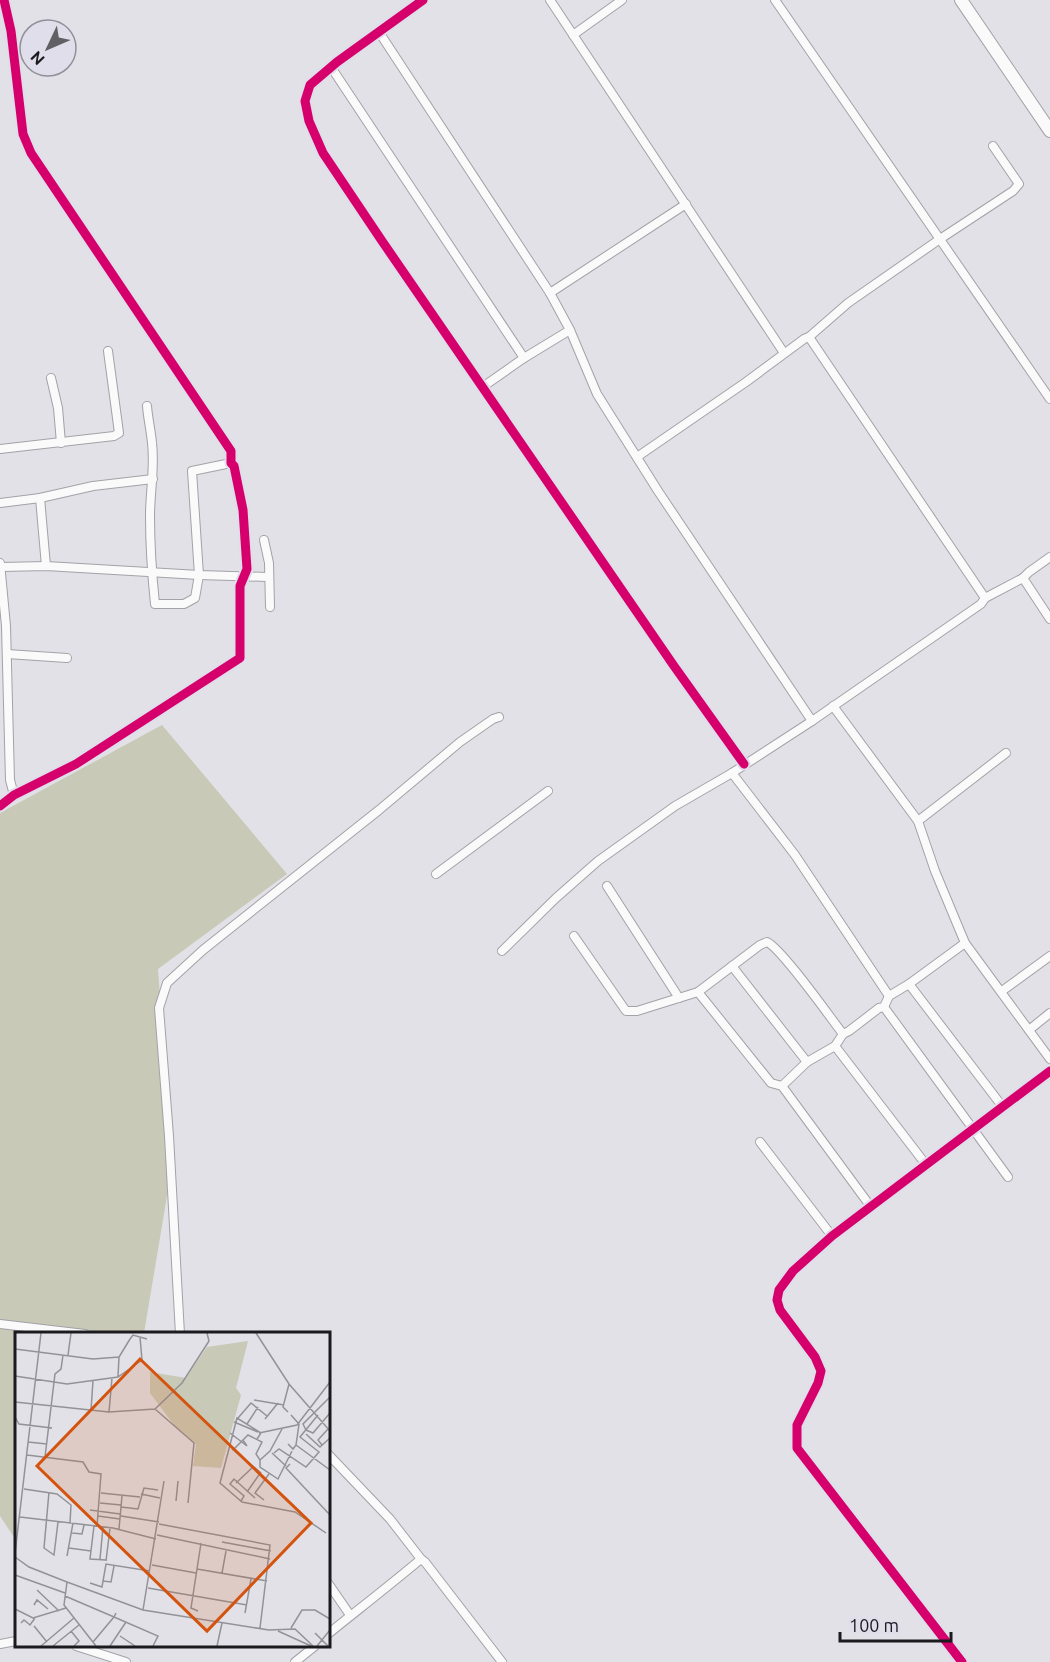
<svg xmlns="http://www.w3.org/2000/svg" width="1050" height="1662" viewBox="0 0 1050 1662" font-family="Ubuntu,sans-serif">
<rect width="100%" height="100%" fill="#e1e1e7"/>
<!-- green -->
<polygon fill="#c8c9b6" points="162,725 287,874 158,969 172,1166 144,1333 16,1334 16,1540 0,1516 0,813"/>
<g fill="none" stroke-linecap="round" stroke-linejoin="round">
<defs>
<g id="street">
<polyline points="423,0 337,62 310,85 305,101 309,121 323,153 382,241 674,666 744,764"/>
<polyline points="550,0 784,353"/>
<polyline points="775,0 1050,399"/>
<polyline points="379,32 550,293 570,330 597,394 658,491 812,721"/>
<polyline points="573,35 622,0"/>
<polyline points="331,67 524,358"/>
<polyline points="550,293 686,204"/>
<polyline points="809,337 985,598"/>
<polyline points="51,378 58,408 61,443"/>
<polyline points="484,386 524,358 570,330"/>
<path d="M147 406C148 419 151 431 152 443 155 467 150 492 150 516 150 545 152 575 155 604H184L195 598 199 575 192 471 231 463"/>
<polyline points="0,449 114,436 119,433 108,351"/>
<polyline points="637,457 746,382 804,339 809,337 848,303 940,239 1013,191 1019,184 993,146"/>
<polyline points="40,498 46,566"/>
<polyline points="0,503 40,498 93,486 153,479"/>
<polyline points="264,540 269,563 270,607"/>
<polyline points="0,563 6,626 10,780 14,795"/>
<polyline points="1,567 46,566 199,575 268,577"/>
<polyline points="1023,578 1050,619"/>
<polyline points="7,654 67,658"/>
<polyline points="833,706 918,821 935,871 965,943 1050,1059"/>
<polyline points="732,773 795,855 889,996"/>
<polyline points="0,806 14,795 76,764 240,658 240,586 247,569 243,510 234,466 231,463 231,451 31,153 23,134 11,31 4,0"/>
<polyline points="918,821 1006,753"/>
<polyline points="436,874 548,791"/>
<polyline points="607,886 679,998"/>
<path d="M574 936 626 1011H637L698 992 760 945 767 942C782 949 829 1016 843 1034"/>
<polyline points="502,951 556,898 598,861 675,806 732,773 812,721 981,604 985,598 1023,578 1029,572 1050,557"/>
<polyline points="732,966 807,1062"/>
<polyline points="909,984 1002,1106"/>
<polyline points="1002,991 1050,956"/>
<polyline points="698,992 771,1083 782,1086 871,1207"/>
<polyline points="884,1007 1008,1177"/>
<polyline points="1029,1030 1050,1013"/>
<polyline points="835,1046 927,1166"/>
<polyline points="782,1086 807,1062 835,1046 843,1034 849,1031 879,1008 884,1007 889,996 909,984 965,943"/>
<polyline points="760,1142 832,1236"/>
<polyline points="0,1324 85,1334"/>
<polyline points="180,1334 169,1136 159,1008 167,983 203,950 379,810 460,742 493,719 499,717"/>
<path d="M328 1454 390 1519 421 1559C390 1585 359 1609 328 1634"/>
<polyline points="421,1559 425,1562 502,1662"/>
<polyline points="328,1583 350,1615"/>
<polyline points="0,1644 16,1641"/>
<polyline points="76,1646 126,1662"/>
<polyline points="295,1662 315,1646"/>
<polyline points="962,1662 797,1448 797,1425 818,1383 821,1371 815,1357 780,1310 777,1300 779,1290 793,1271 832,1236 1050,1071"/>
</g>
<polyline id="secondary" points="961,0 1050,131"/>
</defs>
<!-- street casing -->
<use href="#street" stroke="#a3a2a7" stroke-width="10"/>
<!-- secondary casing -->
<use href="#secondary" stroke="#a3a2a7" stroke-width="14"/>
<!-- street -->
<use href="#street" stroke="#fafafb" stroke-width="8"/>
<!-- secondary -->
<use href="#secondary" stroke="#fafafb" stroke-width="12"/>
<defs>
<g id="cycleway">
<polyline points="423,0 337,62 310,85 305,101 309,121 323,153 382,241 674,666 744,764"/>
<polyline points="0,806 14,795 76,764 240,658 240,586 247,569 243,510 234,466 231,463 231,451 31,153 23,134 11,31 4,0"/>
<polyline points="962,1662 797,1448 797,1425 818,1383 821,1371 815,1357 780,1310 777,1300 779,1290 793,1271 832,1236 1050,1071"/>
</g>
</defs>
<!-- cycleway casing -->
<use href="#cycleway" stroke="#dfdeea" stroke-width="13"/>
<!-- cycleway -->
<use href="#cycleway" stroke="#d6006c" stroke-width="9"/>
</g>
<!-- overview -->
<g transform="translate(15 1332)">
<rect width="315" height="315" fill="#e1e1e7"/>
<path d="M233 9 221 56 226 63 206 136 178 134 181 112 159 93 135 61V40L171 46 192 15Z" fill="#c8c9b6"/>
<path fill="none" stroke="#929297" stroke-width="1.5" d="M241 1 274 52 315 99M0 17 78 27 104 25M53 23 56 1M0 44 52 52 103 45 127 28 125 5M103 45 104 25 115 7 118 3 132 7M97 46 94 80 140 77 167 51 194 9 192 1M239 68 269 73M0 70 94 80M140 77 179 111 173 171M76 78 78 49M273 80 268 75 274 52M0 85 4 92 37 96M223 86 236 71 252 84M250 87 263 71M219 90 243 100M232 92 243 75M267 97 255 119 245 128V135L263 147 277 119M291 98 288 92 315 65M291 98 298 101 315 81M215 101 232 114 228 108M244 101 282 93 315 50M291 102 305 115 315 106M242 107 246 101 222 86 205 151 227 170 280 180 311 201M13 110 32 112M273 112 278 117 281 113 284 92 276 83M281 113 315 138M307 113 303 108 313 97M217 117 245 140M218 118 233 103 247 110 241 122 245 128M257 121 271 134M259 121 264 117 291 135 304 120 285 105 303 83M12 123 68 130 74 140 86 142 82 194M30 125 40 42 46 37 48 23M275 132 271 136 315 183M221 151 238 135M9 157 42 162 56 173 55 191M34 160 29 216 39 223 43 190M232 160 246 140M86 161 125 165M126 162 145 166M249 168 240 161 254 142M161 169 163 149M226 169 229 164 215 152 219 147 240 166M85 171 106 173M106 175 123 177 129 156 143 158M75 178 105 182M83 184 105 187M106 184 144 190M5 185 98 196 141 207M144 192 255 213 245 296M79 194 75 227 91 228M104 197 107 164M57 201 67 202 69 193M142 203 255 227M207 210 256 219M54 216 76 219M0 221 26 1M52 224 58 191M0 225 14 235 52 250 49 273 81 314M85 227 88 195M91 229 95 196M137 233 181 241M182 237 252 249M207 241 211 219M0 243 50 261M88 249 96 250 99 234M52 250 128 278 254 298 280 297 298 314M75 251 87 255 91 232 135 239M133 256 232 273M22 258 44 279M50 264 99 285 101 281M19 273 22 268 33 277M0 277 18 286 51 276M128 278 149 149M183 279 176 276 186 211M230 281 236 247M6 291 9 288 15 293 20 286M19 294 32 310M276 296 287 278H300L315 287M56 299 64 309 59 314M263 299 296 314M300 301 313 314M105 304 120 314M78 310 99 285 143 304 138 314M26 314 59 286M38 314 64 293M95 314 111 290M202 314 207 291M302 314 315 298"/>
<path fill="#d4530e" fill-opacity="0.15" stroke="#d4530e" stroke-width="3" d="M125 27 296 191 192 299 22 134Z"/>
<rect width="315" height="315" fill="none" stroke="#1b1b1f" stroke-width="3"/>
</g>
<!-- north arrow -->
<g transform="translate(48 48) rotate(226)"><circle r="28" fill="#dfdeea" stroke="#919099" stroke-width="1.5"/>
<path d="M0-4.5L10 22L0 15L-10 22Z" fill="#606065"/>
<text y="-9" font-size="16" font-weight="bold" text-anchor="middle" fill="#1b1b1f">N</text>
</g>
<!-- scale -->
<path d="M840 1632v9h111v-9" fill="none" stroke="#1b1b1f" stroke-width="3"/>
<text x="849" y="1632" font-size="18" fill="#1b1b1f" stroke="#dfdeea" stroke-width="4.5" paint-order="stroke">100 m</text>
</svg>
